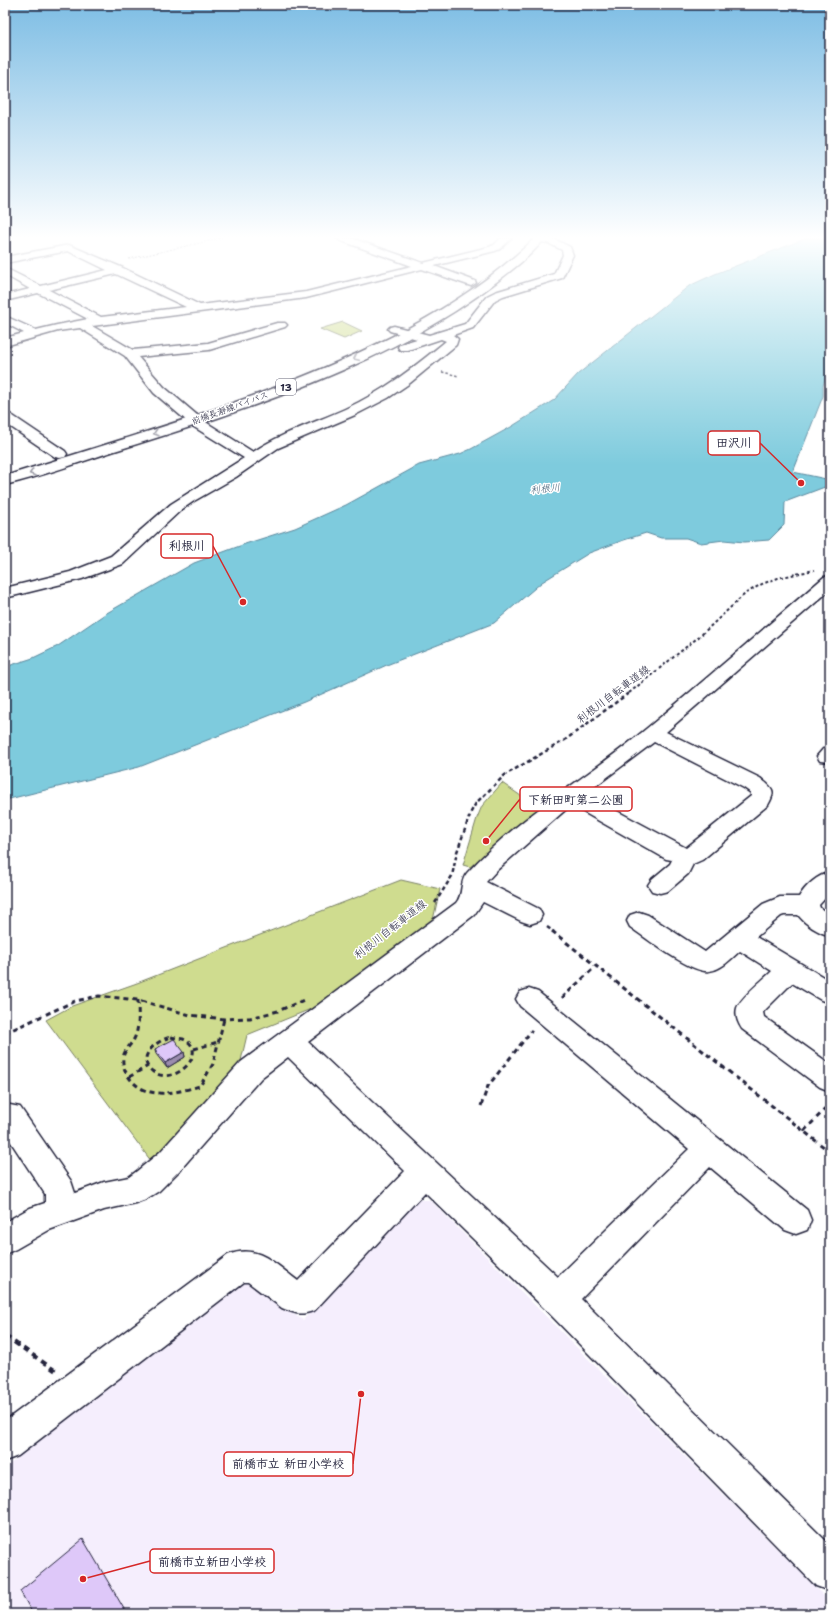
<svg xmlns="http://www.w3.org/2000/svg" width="835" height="1619" viewBox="0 0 835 1619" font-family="'Shantell Sans','Klee One',sans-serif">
<rect width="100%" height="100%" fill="#fff"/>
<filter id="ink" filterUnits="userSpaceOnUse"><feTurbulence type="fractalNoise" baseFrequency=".025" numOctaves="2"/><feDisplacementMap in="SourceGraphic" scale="8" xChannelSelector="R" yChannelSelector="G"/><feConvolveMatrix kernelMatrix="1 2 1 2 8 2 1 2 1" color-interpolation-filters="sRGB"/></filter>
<g filter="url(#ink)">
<!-- built -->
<polygon fill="#f5eefd" points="417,1200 430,1200 822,1594 830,1603 830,1614 5,1614 5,1468 243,1281 303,1320"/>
<!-- green -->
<g fill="#cfdc8f" stroke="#787f65">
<polygon points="343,322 362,331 344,339 320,329"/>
<polygon points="502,783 540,809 470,867 463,865 477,818 482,806"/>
<polygon points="401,880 440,889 433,920 323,1004 247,1035 239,1069 154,1165 46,1020 72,1006 137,983"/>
</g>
<!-- water -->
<polygon fill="#7ecbdd" stroke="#59879c" points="807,238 830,238 830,357 823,386 823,396 793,472 826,479 830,482 830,485 785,502 784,525 769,540 744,542 724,540 701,543 686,538 661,538 646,533 624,540 589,553 542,582 494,623 389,664 304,702 139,767 5,800 5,667 33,658 58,646 105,614 194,563 245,544 295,528 346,505 419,465 460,454 471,449 511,427 554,400 578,374 689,286 715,274"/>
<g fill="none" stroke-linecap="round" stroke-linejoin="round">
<defs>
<g id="minor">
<path d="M337 238H351L423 263 489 247 494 245 501 238H512L500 249 495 251 434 266 475 281 476 283 471 286 422 269 306 298 92 326 133 350 208 343 277 323H285L287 325 285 327 209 350 138 357 164 387 204 421 253 452C281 433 314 423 345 409 384 391 413 368 446 341L441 339 408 350H400L398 347 400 344 417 339 390 331 388 329 390 327 394 326 429 335 465 324 487 296 495 292 554 274 563 255 562 250 548 243 536 241 535 238 554 239 570 247 573 255 562 278 503 296 495 300 473 328 453 335 458 339 456 345 410 383 388 398 355 415 278 448 236 477 194 501 181 510 123 564 82 579 5 598V588L70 572 111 556 171 504 244 458 194 427 154 393 125 356 80 328 58 331 5 346V338L24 333 5 323V316L36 330 57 325 88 319 38 293 5 301V295L30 289 5 275V268L41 286 107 270 68 251 5 263V257L69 245 123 268 200 305 306 292 412 266 339 240ZM116 274 186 307 101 317 49 290Z"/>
<polygon points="5,413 10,414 65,451 67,454 65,457 60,458 55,457 5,423"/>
<path d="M830 576V590L666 732 760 778C772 788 777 790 768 805L702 860 693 864 688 874 668 891 660 893 652 891 648 885 652 879 670 864 672 860 666 859 571 805 497 870 486 882 539 909 542 915 539 921 530 924 521 921 483 902 474 915 308 1042 558 1277 689 1149 520 1006 516 999 520 992 529 989 538 992 807 1210 811 1220 807 1230 796 1234 785 1230 710 1167 581 1299 830 1545V1591L816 1586 546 1310 425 1192 315 1310C300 1316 297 1314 282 1308L248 1282H244L18 1456 5 1461V1421L228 1255C258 1243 275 1264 298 1281L405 1171 288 1057 261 1078 180 1170 159 1191 146 1199 135 1203 104 1210 49 1230 16 1249 5 1254V1222L30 1208 45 1203V1194L5 1133V1104L20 1107 71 1181 75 1193 104 1182 129 1177 137 1171 160 1152 241 1062 456 903C464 894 459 882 467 873 516 819 579 783 635 738 699 686 761 631 824 577ZM654 742 744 788 751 793V796L686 848 585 794Z"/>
<polygon points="830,748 830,762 820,761 817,756 823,749"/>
<path d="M830 872V893L819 905 820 908 830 915V936C818 932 806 925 798 915H784L781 916 756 937 830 981V1003L821 1000 792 983 763 1012 764 1017 830 1064V1091L820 1087 742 1029C738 1023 735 1015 737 1008 741 997 763 980 772 971L740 951C731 959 721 970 709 971 692 974 646 938 630 927L627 921 630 915 639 912 648 915 705 952 763 904 780 897H799C805 886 818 875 830 872Z"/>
</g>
<path id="major" d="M535 238H545C532 255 512 270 495 283 390 364 246 410 121 449 82 461 44 476 5 485V476C91 449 177 424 261 393 359 356 458 312 535 238Z"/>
</defs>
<!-- minor casing -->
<use href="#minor" stroke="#22223b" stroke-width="3"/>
<!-- major casing -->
<use href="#major" stroke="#22223b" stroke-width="3"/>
<!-- path-far5 -->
<polyline stroke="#22223b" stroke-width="1" stroke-dasharray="2 1.5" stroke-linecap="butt" points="129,259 222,238"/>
<!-- path-far4 -->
<polyline stroke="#22223b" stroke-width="1.5" stroke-dasharray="2.5 2" stroke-linecap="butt" points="442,372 459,376"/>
<!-- path-far3 -->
<polyline stroke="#22223b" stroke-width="2" stroke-dasharray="3 2.5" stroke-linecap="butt" points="629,693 701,635 746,593 762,584 778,578 814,570"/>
<!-- path-far2 -->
<g stroke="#22223b" stroke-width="2.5" stroke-dasharray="4 3" stroke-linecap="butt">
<polyline points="435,903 452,876 457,852 471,812 476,803 505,775 565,740 630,692"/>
<polyline points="547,927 554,932"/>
</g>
<!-- path-far1 -->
<g stroke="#22223b" stroke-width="3" stroke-dasharray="5 4" stroke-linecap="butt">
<polyline points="552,931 830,1152"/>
<polyline points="562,998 595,967"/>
<path d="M138 1000C138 1013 140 1027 134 1039 131 1045 124 1050 123 1058 122 1066 126 1074 131 1080 149 1101 177 1092 200 1086L213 1064 224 1019"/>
<polyline points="5,1033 75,1001 99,996 138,1000 190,1015 224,1019 250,1018 278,1011 304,1000"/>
<path d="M171 1037C175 1038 179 1038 183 1039 211 1050 175 1089 152 1071 135 1057 157 1040 171 1037Z"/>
<polyline points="194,1049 218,1042"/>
<polyline points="129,1077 148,1066"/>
<polyline points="481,1106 488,1086 532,1030"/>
<polyline points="804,1131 830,1104"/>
</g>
<!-- path -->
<polyline stroke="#22223b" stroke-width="4" stroke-dasharray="6 5" stroke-linecap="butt" points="5,1336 56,1371"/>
<!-- minor -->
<use href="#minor" fill="#fff" fill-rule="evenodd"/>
<!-- major -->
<use href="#major" fill="#fff" fill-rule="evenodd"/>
</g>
<!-- wall -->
<polygon fill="#bfacd6" stroke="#22223b" points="155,1049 184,1052 185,1057 167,1068 156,1054"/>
<!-- shaded-wall -->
<polygon fill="#9b8cae" stroke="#22223b" points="184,1052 185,1057 167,1068 165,1063"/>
<!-- building -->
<g fill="#dec8f9" stroke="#22223b">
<polygon points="174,1039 184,1052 165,1063 155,1049"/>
<polygon points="83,1539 127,1614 33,1614 20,1591"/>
</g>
<!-- one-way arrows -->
<defs><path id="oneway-chevron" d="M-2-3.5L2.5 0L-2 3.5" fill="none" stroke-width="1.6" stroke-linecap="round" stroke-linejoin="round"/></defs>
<g stroke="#9c9ca7">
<use href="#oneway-chevron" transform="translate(356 358) rotate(155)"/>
<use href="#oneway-chevron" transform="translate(156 433) rotate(162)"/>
<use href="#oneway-chevron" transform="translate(32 473) rotate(162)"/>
</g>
</g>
<!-- sky -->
<linearGradient id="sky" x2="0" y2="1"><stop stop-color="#7dbde4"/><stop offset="0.51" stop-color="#fff"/><stop offset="1" stop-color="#fff" stop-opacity="0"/></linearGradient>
<rect width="835" height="465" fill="url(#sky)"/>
<g text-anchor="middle" stroke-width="3" stroke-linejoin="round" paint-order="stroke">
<!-- far-street labels -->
<g font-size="9" fill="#22223b" stroke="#fff">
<text transform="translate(230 408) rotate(-20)" y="3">前橋長瀞線バイパス</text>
</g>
<!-- shield labels -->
<rect fill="#fff" stroke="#646476" stroke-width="1" x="276" y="379" width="20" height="16" rx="3"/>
<g font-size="10" font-weight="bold" fill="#22223b">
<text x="286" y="391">13</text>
</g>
<!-- far-water labels -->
<g font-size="10" font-style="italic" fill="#425d74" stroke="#fff">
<text transform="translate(545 488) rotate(-6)" y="4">利根川</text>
</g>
<!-- street labels -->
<g font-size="11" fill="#22223b" stroke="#fff">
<text transform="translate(613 694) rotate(-37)" y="4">利根川自転車道線</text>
<text transform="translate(390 929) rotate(-38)" y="4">利根川自転車道線</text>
</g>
</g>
<!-- callouts -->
<path fill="none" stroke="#d62828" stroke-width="1.5" d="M801 483L760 443M243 602L213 546M486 841L520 799M361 1394L353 1464M83 1579L150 1561"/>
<g fill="#d62828" stroke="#fff" stroke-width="1.5">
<circle cx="801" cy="483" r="4"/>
<circle cx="243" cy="602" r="4"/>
<circle cx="486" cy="841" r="4"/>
<circle cx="361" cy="1394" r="4"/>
<circle cx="83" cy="1579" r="4"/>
</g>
<g fill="#fff" stroke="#d62828" stroke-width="1.5">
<rect x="708" y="431" width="52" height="24" rx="4"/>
<rect x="161" y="534" width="52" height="24" rx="4"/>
<rect x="520" y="787" width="112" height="24" rx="4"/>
<rect x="224" y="1452" width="129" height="24" rx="4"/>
<rect x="150" y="1549" width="124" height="24" rx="4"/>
</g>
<g font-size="12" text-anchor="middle" font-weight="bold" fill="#22223b">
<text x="734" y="447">田沢川</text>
<text x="187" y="550">利根川</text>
<text x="576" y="804">下新田町第二公園</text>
<text x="288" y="1468">前橋市立 新田小学校</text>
<text x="212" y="1566">前橋市立新田小学校</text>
</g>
<!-- margin -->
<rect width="835" height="1619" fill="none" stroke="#fff" stroke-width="20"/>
<rect x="10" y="10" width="815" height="1599" fill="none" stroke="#22223b" stroke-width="1.5" filter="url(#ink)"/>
</svg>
